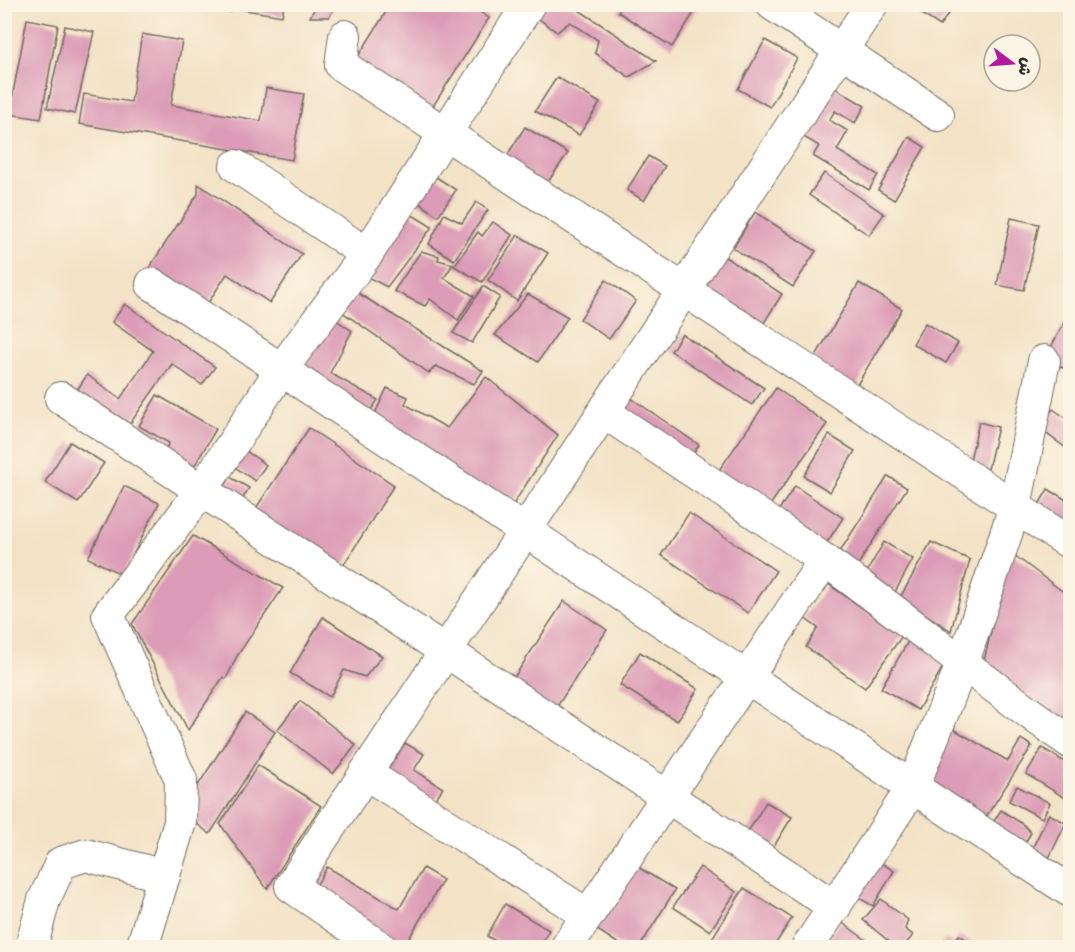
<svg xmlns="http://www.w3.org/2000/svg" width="1075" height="952" viewBox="0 0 1075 952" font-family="Itim,'Playpen Sans Arabic',sans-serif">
<rect width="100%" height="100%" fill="#fcf5e5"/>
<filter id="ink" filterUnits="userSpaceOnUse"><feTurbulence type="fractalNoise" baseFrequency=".0167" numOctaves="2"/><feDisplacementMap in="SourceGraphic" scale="12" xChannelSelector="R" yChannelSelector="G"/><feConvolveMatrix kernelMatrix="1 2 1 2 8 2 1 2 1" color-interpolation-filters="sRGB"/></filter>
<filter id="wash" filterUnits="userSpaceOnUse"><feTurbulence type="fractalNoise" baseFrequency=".008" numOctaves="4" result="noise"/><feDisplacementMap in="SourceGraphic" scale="24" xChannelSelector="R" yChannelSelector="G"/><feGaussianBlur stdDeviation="1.35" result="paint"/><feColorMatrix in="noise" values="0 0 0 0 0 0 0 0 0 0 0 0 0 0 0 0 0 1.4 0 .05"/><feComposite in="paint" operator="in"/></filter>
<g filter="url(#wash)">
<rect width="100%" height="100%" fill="#f3e2c6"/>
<g id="blocks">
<!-- building -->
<g fill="#dc9bb6">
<polygon points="198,4 232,4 231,12"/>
<polygon points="317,4 337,4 329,17 310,17"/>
<polygon points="391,4 468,4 489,18 430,111 354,63"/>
<polygon points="538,4 570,4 656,61 629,77 595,53 598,40 570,22 557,32 532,14"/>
<polygon points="240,5 284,5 282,16 239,9"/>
<polygon points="622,5 699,5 672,47 618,12"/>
<polygon points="908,5 954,5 940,26"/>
<polygon points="27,19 58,25 41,119 9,114"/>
<polygon points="65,26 94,32 75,114 47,108"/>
<polygon points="142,34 182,41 171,105 261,121 266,88 304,94 292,160 79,124 84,94 131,102"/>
<polygon points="765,40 797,58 770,107 738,89"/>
<polygon points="557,77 600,103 579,135 535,111"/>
<polygon points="832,86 865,106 855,123 835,111 829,120 848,131 837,150 878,175 869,190 813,156 819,146 802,136"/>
<polygon points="525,127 568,153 541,192 501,165"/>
<polygon points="909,137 925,147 894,200 878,190"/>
<polygon points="648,156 665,166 644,201 627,190"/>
<polygon points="430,173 456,190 438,216 412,198"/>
<polygon points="824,173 884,214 869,235 809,195"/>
<polygon points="198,184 302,254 270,303 227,274 204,309 147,271 198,194"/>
<polygon points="476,202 488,210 454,260 429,244 444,214 462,223"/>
<polygon points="406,211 432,227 387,287 362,274"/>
<polygon points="755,212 816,251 793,287 733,248"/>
<polygon points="1011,218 1039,224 1024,290 997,285"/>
<polygon points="493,222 512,235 482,282 454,266 478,232 482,236"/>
<polygon points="518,235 548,253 517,301 488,280"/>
<polygon points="421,251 439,256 438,260 453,264 444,278 474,296 458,320 430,299 425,306 394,291"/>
<polygon points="719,253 782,294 762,326 698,286"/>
<polygon points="606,280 636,301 609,339 580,319"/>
<polygon points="859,283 902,309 854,390 811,364"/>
<polygon points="483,286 500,297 472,343 453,333"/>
<polygon points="353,290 483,371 474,384 436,366 429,373 338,309"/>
<polygon points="528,294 568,317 538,362 495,335"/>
<polygon points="125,304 215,367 202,385 172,364 124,432 73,396 87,375 120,399 153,351 112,322"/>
<polygon points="1070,312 1070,372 1045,358"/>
<polygon points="332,317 352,331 330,373 378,400 366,417 294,371"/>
<polygon points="925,323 958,343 946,363 913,344"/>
<polygon points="682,334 764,388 752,405 671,351"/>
<polygon points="486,377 558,435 509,511 371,422 387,388 408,397 405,404 447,428"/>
<polygon points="776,388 827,424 768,508 717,473"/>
<polygon points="157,395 216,429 191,472 162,455 169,443 139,426"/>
<polygon points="631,398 699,445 690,459 622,411"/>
<polygon points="1053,409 1070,421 1070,451 1039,428"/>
<polygon points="979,422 998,427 988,469 969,464"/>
<polygon points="309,428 394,485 341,569 254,511"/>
<polygon points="829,435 855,451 830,492 804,476"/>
<polygon points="70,442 104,463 78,503 45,482"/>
<polygon points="246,451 266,465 255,481 235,467"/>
<polygon points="888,476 907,488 854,571 835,559"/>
<polygon points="230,477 249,488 238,507 219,496"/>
<polygon points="124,486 159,503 123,575 88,558"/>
<polygon points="795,486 843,518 824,547 776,514"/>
<polygon points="1048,489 1070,502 1070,534 1034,513"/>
<polygon points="689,513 776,571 748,613 661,555"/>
<polygon points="193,536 283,588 237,656 226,679 223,677 188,730 132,624"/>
<polygon points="884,542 913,559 894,594 864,577"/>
<polygon points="931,542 970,560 951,631 900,598"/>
<polygon points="1010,552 1070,597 1070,724 983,665"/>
<polygon points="828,584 902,636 865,688 806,647 818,628 804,618"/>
<polygon points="564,601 607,630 554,711 511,682"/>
<polygon points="323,617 382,656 365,677 344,670 330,697 290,673"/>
<polygon points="910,638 947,660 918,710 881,688"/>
<polygon points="640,652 698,689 677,721 620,685"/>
<polygon points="300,701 356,745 333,774 277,730"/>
<polygon points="245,712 275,732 210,834 181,812"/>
<polygon points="950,727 1008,761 1021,739 1032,746 984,820 924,782"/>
<polygon points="405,743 424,754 414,770 443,788 431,805 380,782"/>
<polygon points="1042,748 1070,765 1070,801 1026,774"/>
<polygon points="258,765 321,806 267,889 220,824"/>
<polygon points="1017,786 1050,803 1042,818 1009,801"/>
<polygon points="766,802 792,817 771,851 746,835"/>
<polygon points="1001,810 1024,825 1031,833 1021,849 989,829"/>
<polygon points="1049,814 1066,823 1049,858 1032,849"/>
<polygon points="875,859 894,871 873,906 854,895"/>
<polygon points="633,864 675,890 639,948 625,948 593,927"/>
<polygon points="327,867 399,909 423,868 443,880 404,947 312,893"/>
<polygon points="700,867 736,892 710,931 673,907"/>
<polygon points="744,888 792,918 773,948 716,948 709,943"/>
<polygon points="881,899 908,920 905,929 913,935 903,948 897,948 863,920"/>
<polygon points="505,904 549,930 539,948 507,948 487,936"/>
<polygon points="840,921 877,948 822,948"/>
<polygon points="959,935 979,948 940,948 945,939 953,944"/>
</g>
</g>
</g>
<g filter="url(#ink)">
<use href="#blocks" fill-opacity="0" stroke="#716b61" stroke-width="1.5"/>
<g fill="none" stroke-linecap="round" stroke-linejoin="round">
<defs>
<g id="minor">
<polyline points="772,4 938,115"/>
<polyline points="345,36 341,65 1070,543"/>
<polyline points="236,166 367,254"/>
<polyline points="152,284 1070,891"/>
<polyline points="61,398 835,907"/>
<path d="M604 412C678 462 753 510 826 561 909 620 987 684 1070 742"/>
<polyline points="365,773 588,915"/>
<polyline points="31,948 44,900 61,863 86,855 164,876"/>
<polyline points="142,948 180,822 181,780 108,615 202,490 281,370 367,254 529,4"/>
<polyline points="381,948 291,886 872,4"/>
<polyline points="566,948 825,560"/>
<polyline points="807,948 913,787 963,662 1015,507 1044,361"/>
</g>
</defs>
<!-- minor casing -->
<use href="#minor" stroke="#716b61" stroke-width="34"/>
<!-- minor -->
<use href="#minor" stroke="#fff" stroke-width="32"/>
</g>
</g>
<!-- margin -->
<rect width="1075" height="952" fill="none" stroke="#fcf5e5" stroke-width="24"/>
<!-- north arrow -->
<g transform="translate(1012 63) rotate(106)"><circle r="28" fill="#fcf5e5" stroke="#a8a49b" stroke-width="1.5"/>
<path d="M0-4.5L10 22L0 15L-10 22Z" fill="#b5179e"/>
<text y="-9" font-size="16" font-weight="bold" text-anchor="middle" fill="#2b2b2b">ش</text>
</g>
</svg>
